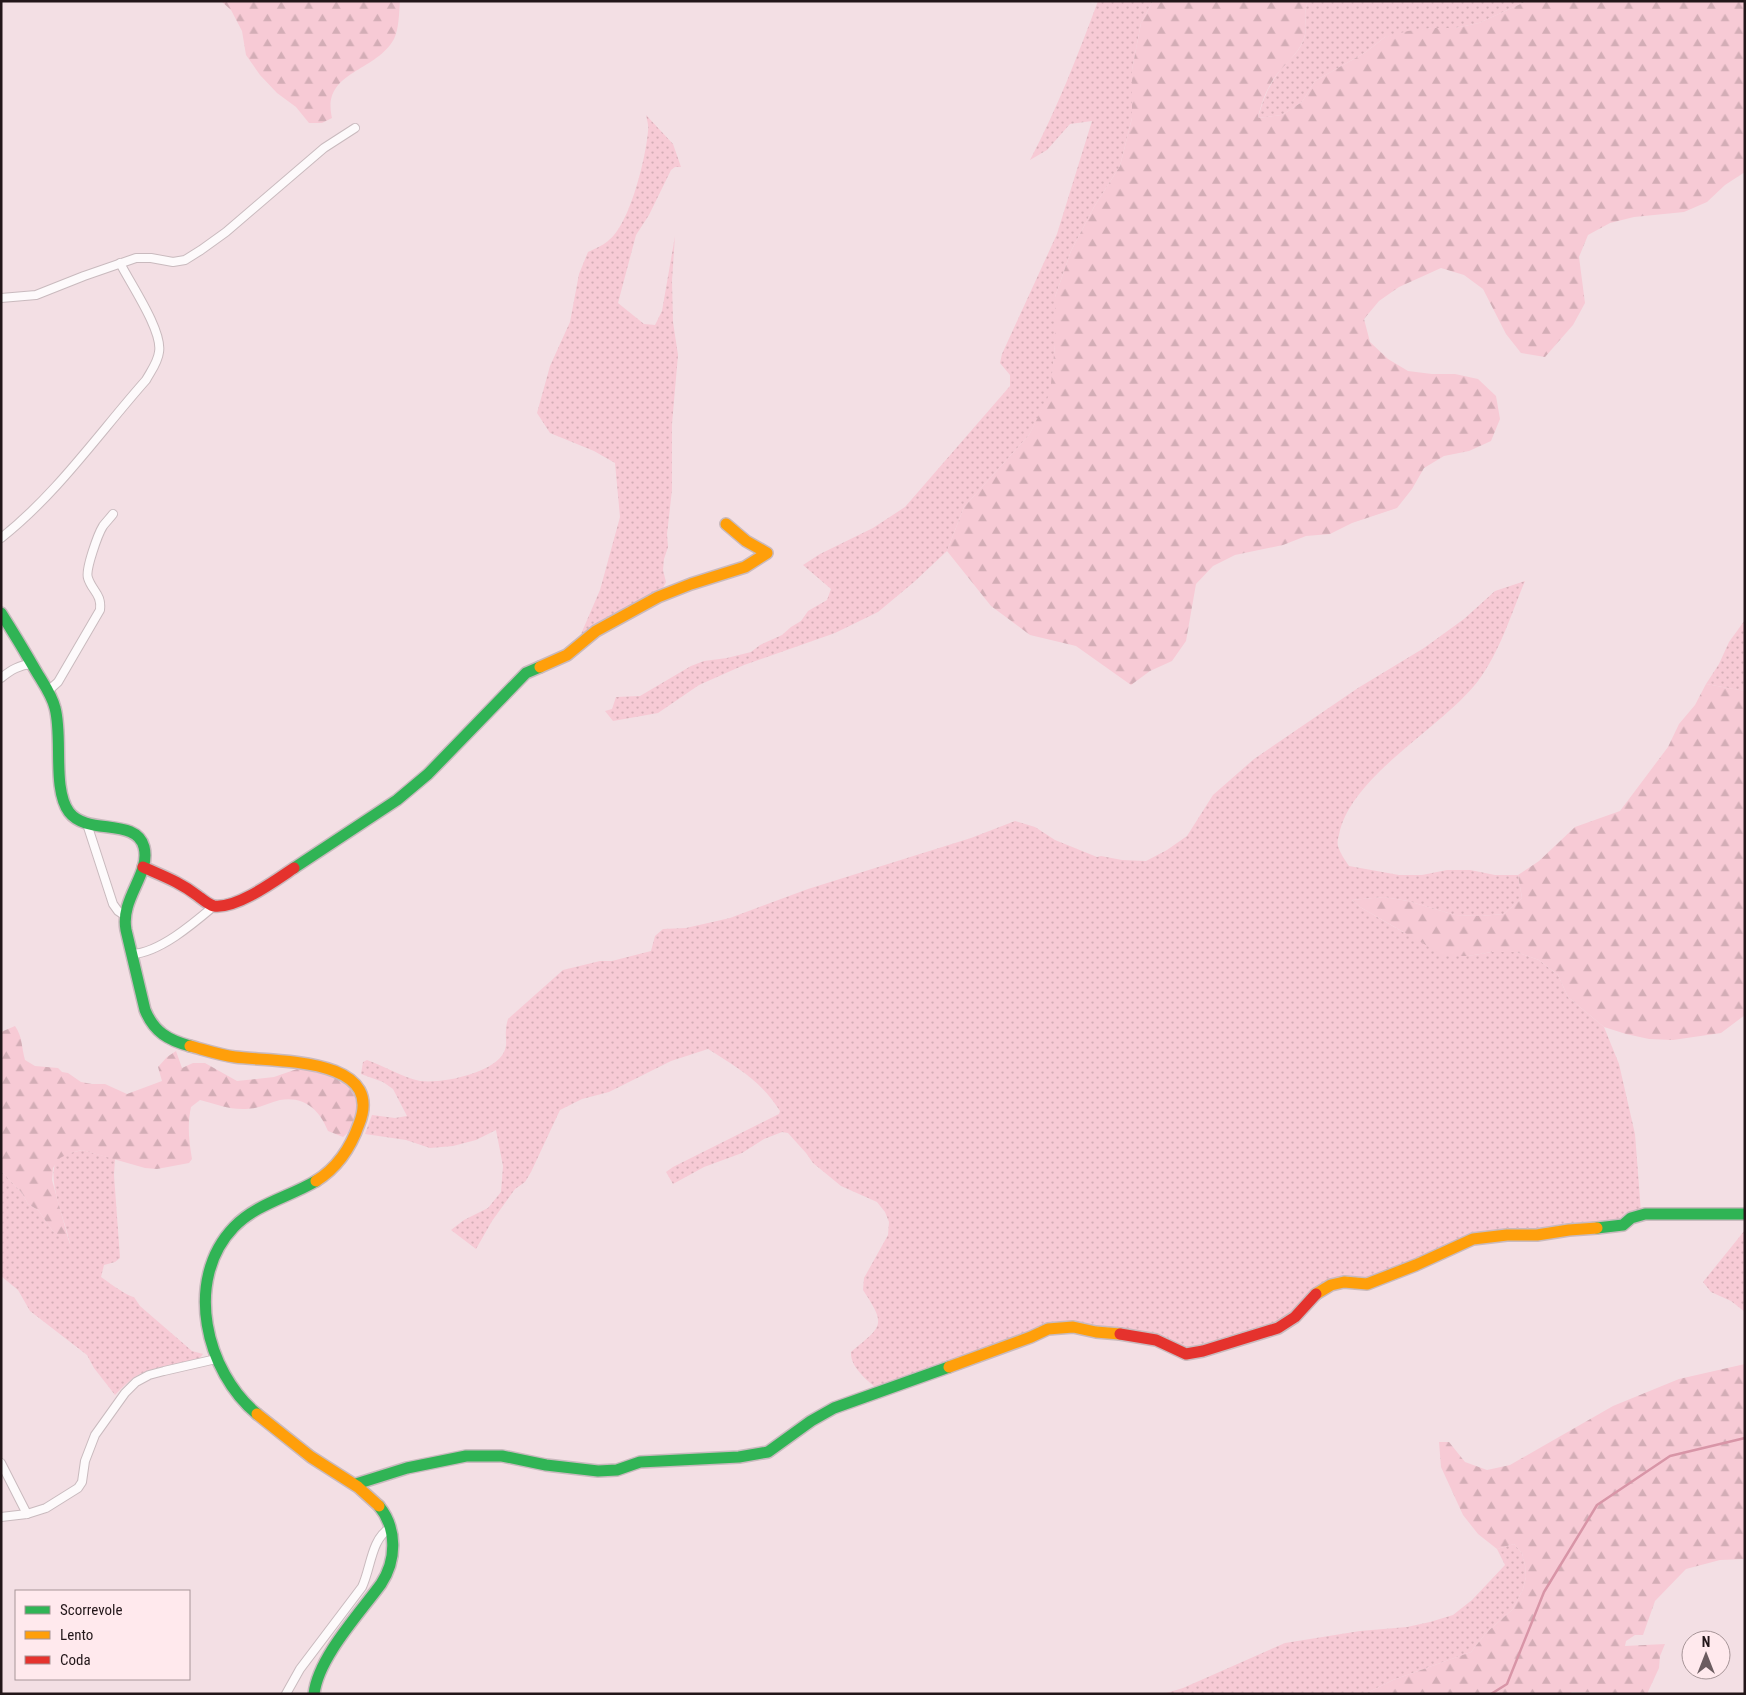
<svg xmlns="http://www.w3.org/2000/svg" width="1746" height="1695" viewBox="0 0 1746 1695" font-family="'Roboto Condensed',sans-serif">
<defs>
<pattern id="grass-dots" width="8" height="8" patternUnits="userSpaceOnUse" patternTransform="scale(1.25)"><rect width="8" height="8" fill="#f7cad5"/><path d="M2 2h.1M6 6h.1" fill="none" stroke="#d3adb6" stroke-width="1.8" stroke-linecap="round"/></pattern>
<pattern id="forest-firs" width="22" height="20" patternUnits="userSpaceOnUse" patternTransform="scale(1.25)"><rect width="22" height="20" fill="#f7cad5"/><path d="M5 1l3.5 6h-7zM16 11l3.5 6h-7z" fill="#d3adb6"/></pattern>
</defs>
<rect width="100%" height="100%" fill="#f3dfe4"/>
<!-- grass -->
<g fill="url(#grass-dots)">
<path d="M1098 1H1153L1141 23 1132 70V118L1120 166 1094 207 1071 251 1055 297V345L1051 393 1029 435 964 507 947 551 914 582 878 612 835 633 744 665 699 685 658 713 613 721 605 711 612 709 616 697 640 696 691 666 704 661 727 658 751 652 760 645 782 635 791 627 801 621 808 611 827 600 831 589 803 565 820 554 873 528 905 507 1010 386V375L1000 363 1002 354 1057 234 1092 121 1070 124 1047 150 1030 160C1057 109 1078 55 1098 1Z"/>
<path d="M1308 1H1527L1479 23 1455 28H1432L1385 37 1366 52 1315 81 1302 102 1282 115 1258 118C1262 103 1267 89 1276 76 1285 62 1301 53 1305 35 1308 24 1302 15 1308 1Z"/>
<path d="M646 115 673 144 681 167H675L671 170 649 215 636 235 618 303 644 324 655 325 662 311 675 236 672 281 673 322 678 355 672 424V490L667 534 668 547 664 559 663 570 666 582 662 590 581 634 600 590 620 517 615 463 594 451 550 433 537 413 550 366 570 322 579 274 588 252C594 249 602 246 608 241 630 225 646 157 648 131 649 126 647 120 646 115Z"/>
<path d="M1525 581C1511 614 1500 652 1478 681 1442 728 1350 776 1339 835 1338 838 1337 843 1338 846 1340 853 1345 860 1349 866L1399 875H1422L1447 870H1470L1495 875H1518L1522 898 1504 914 1480 916 1455 915 1408 901 1384 897 1352 900 1360 907 1403 932 1468 956 1492 952H1516L1539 960 1558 975 1568 997 1604 1027 1619 1064 1635 1134 1641 1212 1621 1221 1531 1233 1501 1232 1364 1280 1339 1279 1275 1325 1218 1343 1186 1349 1061 1324 876 1388C867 1380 850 1367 851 1352 882 1326 887 1326 863 1290L864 1278 888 1235 889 1222 885 1212 877 1202 841 1186 813 1163 806 1153 788 1133 782 1132 764 1139 742 1153 704 1167 673 1184 666 1172 673 1167 779 1114 780 1111C761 1081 738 1068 708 1049L671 1061 609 1092 582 1099 560 1110 531 1172 525 1182 515 1189 492 1221 476 1249 451 1230 464 1220 488 1208 501 1192 503 1166 496 1130 476 1140 453 1146 430 1148 406 1140 365 1134 372 1115 395 1118 407 1116 393 1089 383 1082 361 1074 363 1062 367 1060C384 1066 402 1077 420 1081 442 1084 494 1073 504 1052 508 1044 505 1038 506 1030 506 1026 507 1022 508 1019L563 970 600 961H612L651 951 655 936 663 929 686 928 730 918 808 889 971 838 1015 821 1035 827 1055 840 1097 857 1101 856 1122 860 1146 861 1167 850 1187 836 1213 795 1254 759 1358 688 1424 648 1464 619 1495 591Z"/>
<polygon points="1745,620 1745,691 1706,684 1719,664 1729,642"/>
<path d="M82 1150 115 1159 114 1175 120 1258 115 1262 104 1265 101 1277C108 1282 127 1296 134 1297L140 1306 192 1351 203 1354 198 1360C179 1365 158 1365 140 1374 130 1379 123 1387 115 1395L94 1368 87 1355 30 1311 18 1290 1 1276V1171L22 1193 28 1204 38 1210 52 1230 70 1244C67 1224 42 1172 60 1157 66 1153 75 1152 82 1150Z"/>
<polygon points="1745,1230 1745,1312 1731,1301 1711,1292 1703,1282"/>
<polygon points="1514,1544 1522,1553 1525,1565 1526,1577 1523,1589 1513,1609 1486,1633 1471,1652 1393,1680 1365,1694 1163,1694 1183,1688 1285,1643 1360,1631 1407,1627 1430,1622 1453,1615 1472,1600 1505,1565 1497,1549"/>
</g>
<!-- forest -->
<g fill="url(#forest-firs)">
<path d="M221 1H400C399 13 399 29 394 39 375 73 321 71 332 118L322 123H309L296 107 277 93 260 75 246 55 242 31 231 10Z"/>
<path d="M1153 1H1308C1302 15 1308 24 1305 35 1301 51 1288 61 1278 73 1268 85 1261 103 1258 118L1282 115 1302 102 1315 81 1366 52 1385 37 1408 31 1432 28H1455L1479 23 1527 1H1745V172L1725 185 1707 202 1684 212 1634 217 1610 223 1588 235 1579 257 1585 303 1573 325 1545 357 1521 353 1506 334 1483 289 1464 275 1441 268 1399 287 1379 301 1364 319 1370 342 1388 359 1408 371 1432 374H1455L1478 379 1496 396 1500 419 1491 441 1469 451 1444 456 1424 468 1412 489 1397 508 1352 523 1330 534 1306 536 1283 545 1235 555 1213 566 1196 584 1186 641 1172 661 1150 671 1131 685 1076 646 1030 635 991 606 947 551 964 507 1029 435 1050 393 1055 345V297L1071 251 1094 207 1120 166 1132 118V70L1141 23Z"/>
<polygon points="1706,684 1745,691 1745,1015 1721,1033 1673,1040 1649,1039 1626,1034 1604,1027 1568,997 1558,975 1539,960 1516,952 1492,952 1468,956 1445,956 1360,907 1352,900 1384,897 1408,901 1455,915 1480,916 1504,914 1522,898 1518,875 1539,861 1575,827 1620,811 1668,747 1679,724 1695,705"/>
<path d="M15 1026C23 1038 21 1046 25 1060L35 1066 58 1068 62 1072 68 1073 81 1082 92 1084H105L127 1094 162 1081 158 1067 167 1057 176 1051 182 1068 193 1063H205L237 1081 274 1077 297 1069 321 1071 332 1076 349 1087 356 1097 358 1105 357 1113 349 1132 343 1137 328 1131C319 1109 304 1096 280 1100 268 1103 259 1109 246 1109 230 1110 216 1104 200 1100L191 1107C187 1126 189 1141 192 1159L189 1163 157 1169 145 1168 82 1150 70 1153 60 1158 53 1168 52 1180 70 1245 52 1230 38 1210 28 1204 22 1193 1 1171V1032Z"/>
<polygon points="1745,1364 1745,1559 1720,1560 1686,1569 1655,1601 1643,1635 1635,1635 1626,1641 1625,1646 1665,1644 1660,1656 1659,1668 1647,1694 1572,1692 1569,1694 1365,1694 1393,1680 1471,1652 1486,1633 1513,1609 1523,1589 1526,1577 1525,1565 1522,1553 1514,1544 1497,1549 1478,1534 1463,1515 1441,1467 1439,1442 1449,1442 1465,1462 1487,1470 1510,1465 1613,1406 1679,1379"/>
</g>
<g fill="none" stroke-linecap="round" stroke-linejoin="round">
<!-- stream -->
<polyline stroke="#d895a7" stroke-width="2.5" points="1491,1694 1507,1684 1544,1592 1597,1505 1670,1456 1745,1438"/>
<defs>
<g id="street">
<polyline points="1,298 36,295 84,276 136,258 151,258 173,262 185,260 201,250 226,232 324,148 355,128"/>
<path d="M1 538C57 494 99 433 146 380 151 371 158 362 159 352 163 331 130 283 120 263"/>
<path d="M1 678C11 670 19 665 32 664"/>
<path d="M48 691 58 682 100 610C102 594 92 591 88 578 85 570 98 534 103 526 106 522 110 518 113 514"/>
<polyline points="87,824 113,904 118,911 124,915"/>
<path d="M132 954C159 953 194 923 214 906"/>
<polyline points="1,1463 27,1514"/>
<polyline points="1,1517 27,1514 46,1508 78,1488 82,1482 85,1461 95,1435 125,1393 136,1382 149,1375 164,1371 216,1359"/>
<path d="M286 1694 300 1669 362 1587C371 1568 371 1539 390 1528"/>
</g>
<g id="fast">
<path d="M1 613C13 632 25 652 36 671 43 683 52 695 55 708 63 737 52 789 69 812 87 836 136 817 144 847 151 874 120 898 126 930L145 1010C154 1032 168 1040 190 1046"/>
<polyline points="294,868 397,800 428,774 526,673 540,667"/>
<polyline points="1597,1228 1623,1225 1631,1218 1645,1214 1745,1214"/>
<path d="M257 1414C206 1372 183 1280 234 1227 256 1204 289 1197 316 1181"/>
<polyline points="356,1484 407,1468 466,1456 502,1456 546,1465 598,1471 617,1470 640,1462 739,1457 768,1452 811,1421 834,1408 949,1367"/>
<path d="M314 1694C318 1658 359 1614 381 1584 397 1560 397 1528 379 1506"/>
</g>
<g id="slow">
<polyline points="540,667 567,655 596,631 658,597 691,584 745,567 767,553 746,541 726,524"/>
<path d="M190 1046C205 1050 220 1055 235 1057 273 1062 386 1056 359 1124 351 1147 337 1168 316 1181"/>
<polyline points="1316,1294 1331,1285 1344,1282 1367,1284 1416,1265 1473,1239 1507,1235 1537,1235 1569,1230 1597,1228"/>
<polyline points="949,1367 1031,1337 1048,1329 1073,1327 1096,1332 1120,1334"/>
<polyline points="257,1414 311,1457 358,1487 379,1506"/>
</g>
<g id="jam">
<path d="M143 867C163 876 180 882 198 896 202 899 209 905 214 906 237 909 276 880 294 868"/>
<polyline points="1120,1334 1156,1340 1186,1354 1203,1351 1278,1328 1295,1317 1316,1294"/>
</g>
</defs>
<!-- street casing -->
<use href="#street" stroke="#c9babe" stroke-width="10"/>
<!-- fast casing -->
<use href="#fast" stroke="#c9babe" stroke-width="14"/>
<!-- slow casing -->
<use href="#slow" stroke="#c9babe" stroke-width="14"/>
<!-- jam casing -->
<use href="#jam" stroke="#c9babe" stroke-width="14"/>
<!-- street -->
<use href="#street" stroke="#fdfafb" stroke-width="8"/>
<!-- fast -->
<use href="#fast" stroke="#30b455" stroke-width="11"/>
<!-- slow -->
<use href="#slow" stroke="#ff9f0a" stroke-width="11"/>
<!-- jam -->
<use href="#jam" stroke="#e5322d" stroke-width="11"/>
</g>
<!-- border -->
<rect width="1746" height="1695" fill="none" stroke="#221619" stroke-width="5"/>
<!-- legend -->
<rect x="15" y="1590" width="175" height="90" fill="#ffe9ed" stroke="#a79598"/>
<rect x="25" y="1606" width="25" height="8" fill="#30b455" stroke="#a79598"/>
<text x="60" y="1615" font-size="15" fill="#221619">Scorrevole</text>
<rect x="25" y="1631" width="25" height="8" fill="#ff9f0a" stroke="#a79598"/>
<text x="60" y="1640" font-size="15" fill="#221619">Lento</text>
<rect x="25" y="1656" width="25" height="8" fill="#e5322d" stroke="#a79598"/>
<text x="60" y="1665" font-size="15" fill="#221619">Coda</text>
<!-- north arrow -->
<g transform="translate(1706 1655)"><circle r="24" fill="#ffe9ed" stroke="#a79598"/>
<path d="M0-4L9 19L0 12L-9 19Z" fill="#6b5c60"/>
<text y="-8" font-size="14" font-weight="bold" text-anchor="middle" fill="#221619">N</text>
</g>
</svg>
